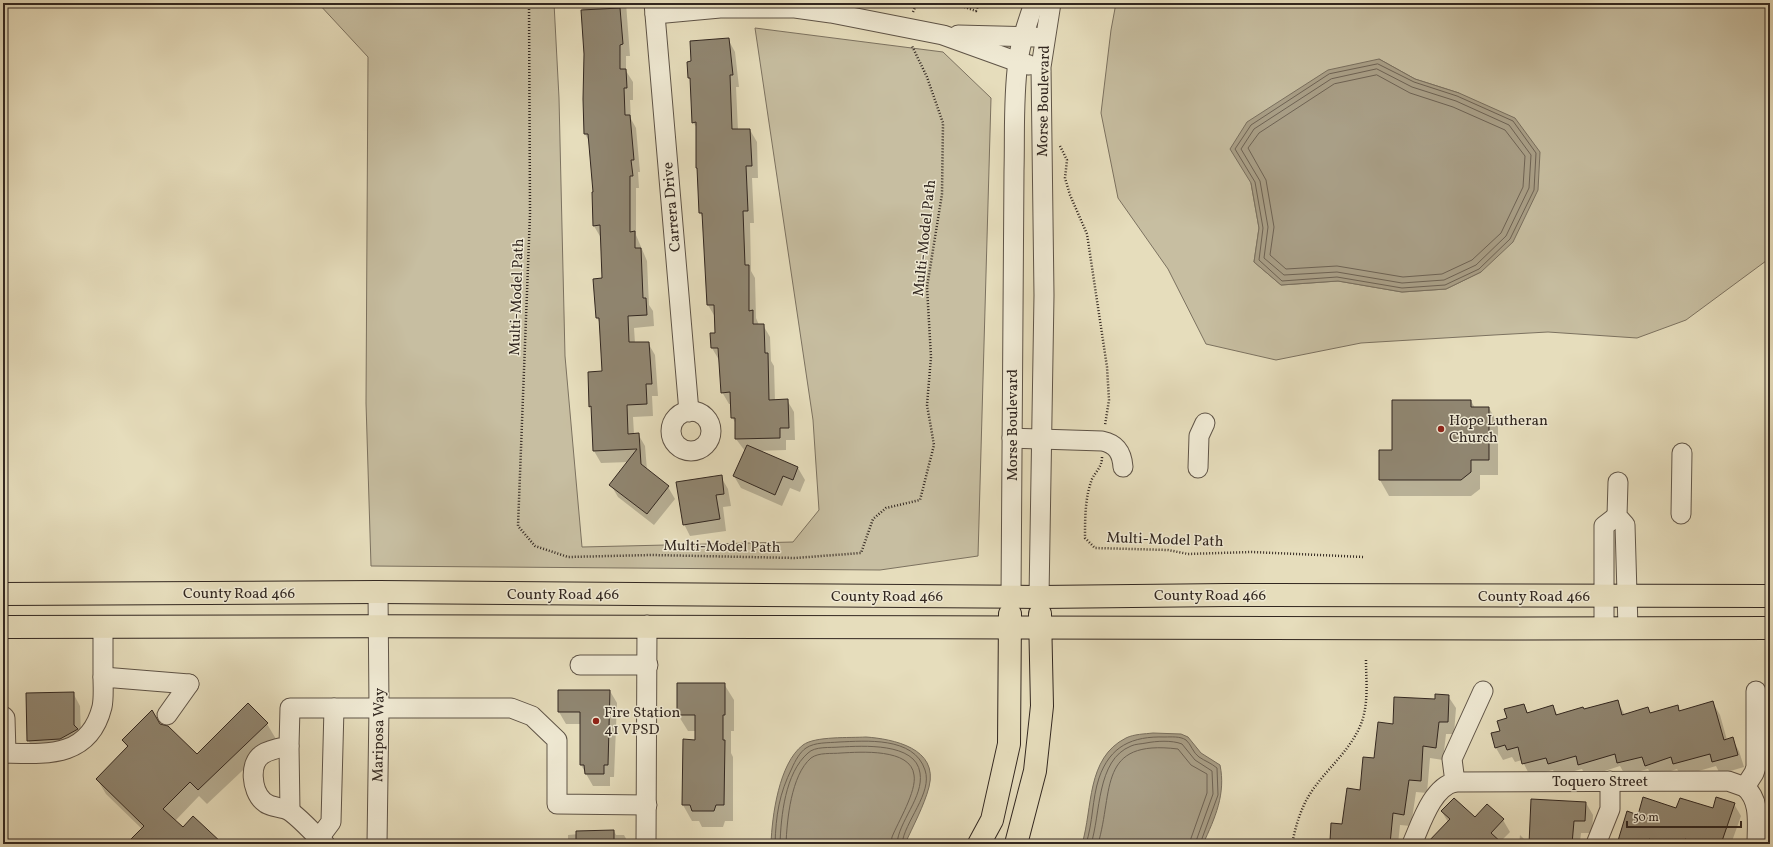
<svg xmlns="http://www.w3.org/2000/svg" width="1773" height="847" viewBox="0 0 1773 847" font-family="Vollkorn,serif">
<rect width="100%" height="100%" fill="#e6ddbc"/>
<filter id="stains"><feTurbulence type="fractalNoise" baseFrequency=".005" numOctaves="4"/><feColorMatrix values="0 0 0 0 .2 0 0 0 0 .09 0 0 0 0 .02 0 0 0 .5 -.17"/></filter>
<radialGradient id="worn" r=".72"><stop offset=".6" stop-color="#630" stop-opacity="0"/><stop offset="1" stop-color="#630" stop-opacity=".3"/></radialGradient>
<!-- green -->
<g fill="#c7bea1" stroke="#7c7260" fill-rule="evenodd">
<polygon points="318,3 554,3 559,98 565,356 582,547 793,542 819,510 813,420 755,28 943,52 991,98 978,556 880,570 371,566 366,403 368,57"/>
<path d="M1116 3H1769L1770 258 1686 320 1637 338 1548 332 1494 335 1361 343 1276 360 1206 344 1168 269 1118 198 1101 113 1111 30ZM1379 59 1415 79 1459 93 1481 272 1446 289 1402 292 1338 281 1281 285 1254 262 1259 228 1251 183Z"/>
</g>
<!-- water -->
<g fill="#a99f87" stroke="#796f5e">
<polygon points="1379,59 1415,79 1459,93 1515,118 1540,152 1538,190 1513,242 1481,272 1446,289 1402,292 1338,281 1281,285 1254,262 1259,228 1251,183 1230,149 1247,122 1328,70"/>
<path d="M1153 733 1181 734 1188 737 1201 753 1220 765C1226 794 1215 818 1203 844H1082C1093 808 1086 758 1126 738 1134 734 1145 734 1153 733Z"/>
<path d="M866 737C893 739 939 748 929 787 924 806 913 826 905 844H771C772 816 779 763 803 745 815 736 850 738 866 737Z"/>
</g>
<!-- shadow -->
<g fill="#0003">
<polygon points="582,3 626,3 630,56 626,56 626,71 633,82 633,100 630,100 631,119 636,128 640,172 638,172 639,188 636,188 636,235 647,261 649,305 653,311 654,326 634,328 635,343 648,343 655,355 658,396 652,396 653,416 633,417 634,434 638,434 645,446 647,470 668,487 675,499 654,525 618,497 611,485 629,462 601,463 594,451 589,372 603,372 601,325 597,318 603,279 601,238 594,226 595,193 589,141 585,134 585,53"/>
<polygon points="728,39 735,52 739,87 736,87 738,130 750,130 757,142 758,178 752,178 754,223 750,223 751,271 755,278 756,318 759,325 763,325 770,337 771,361 774,366 775,401 787,400 794,412 795,440 786,440 786,450 758,451 798,468 805,480 800,492 790,488 782,506 741,488 734,476 745,451 736,439 736,424 732,417 732,404 729,404 722,392 719,360 712,348 716,334 715,317 708,305 703,218 700,213 697,168 697,128 693,122 692,82 689,78 693,62"/>
<polygon points="1471,401 1475,408 1489,408 1498,424 1498,475 1480,475 1480,489 1471,496 1389,496 1380,480 1393,451"/>
<polygon points="721,477 728,489 731,506 723,507 726,531 690,536 684,524"/>
<polygon points="724,684 734,700 734,731 731,731 731,753 733,757 733,821 725,821 723,827 702,827 699,821 692,821 683,805 696,741 696,731 688,731 678,715"/>
<polygon points="610,691 617,703 614,777 610,777 610,786 593,786 581,765 581,724 566,724 559,712"/>
<polygon points="73,693 80,706 81,735 35,752 28,740"/>
<polygon points="1448,696 1456,708 1454,734 1446,734 1443,760 1430,758 1427,793 1416,792 1411,826 1400,825 1398,844 1330,844 1332,824 1343,825 1361,791 1374,759 1394,725 1436,700"/>
<polygon points="1617,701 1625,715 1648,708 1651,714 1677,707 1680,712 1713,703 1720,715 1727,740 1732,739 1739,751 1744,767 1720,774 1716,766 1681,776 1677,769 1653,777 1648,769 1625,775 1620,766 1586,777 1582,769 1556,776 1553,770 1530,776 1522,760 1515,762 1512,757 1503,760 1496,748 1492,734 1501,732 1508,719 1524,705 1528,713 1553,706 1558,716"/>
<polygon points="248,705 267,724 276,739 207,804 199,796 175,821 183,828 220,844 127,844 142,829 106,794 97,779 128,748 123,741 160,725 197,756"/>
<polygon points="1586,803 1593,815 1592,833 1581,833 1580,842 1574,840 1576,844 1530,844"/>
<polygon points="1734,804 1741,816 1731,844 1618,844 1638,816 1677,809 1713,809"/>
<polygon points="1442,812 1475,818 1503,820 1510,832 1500,842 1502,844 1428,844 1448,822"/>
<polygon points="614,831 616,835 624,835 629,844 568,844 568,835"/>
<polygon points="1520,835 1529,844 1519,844"/>
</g>
<g fill="none" stroke-linecap="round" stroke-linejoin="round">
<!-- shore -->
<g stroke="#6e6354" stroke-width="1">
<polygon points="1378,64 1414,82 1457,96 1513,121 1536,153 1534,190 1510,239 1479,269 1445,285 1402,288 1337,277 1282,281 1259,260 1263,228 1255,182 1235,149 1251,125 1329,74"/>
<polygon points="1377,69 1412,87 1456,101 1509,125 1531,155 1529,188 1506,236 1476,265 1444,280 1402,283 1337,272 1284,275 1264,258 1268,227 1260,181 1241,149 1254,129 1331,79"/>
<polygon points="1377,75 1410,93 1453,107 1505,130 1525,156 1523,187 1501,233 1472,260 1442,274 1403,277 1337,266 1286,269 1270,255 1274,227 1266,180 1248,148 1259,133 1334,84"/>
<path d="M775 844C776 815 779 794 792 768 795 761 800 752 806 748 815 742 828 743 839 742 865 741 914 736 925 770 933 793 904 822 902 844"/>
<path d="M780 844C781 816 785 773 808 753 815 746 830 748 840 747 862 746 916 742 920 773 924 797 898 822 897 844"/>
<path d="M786 844C787 820 791 775 811 758 819 752 832 754 841 753 860 752 911 748 914 775 917 791 898 822 892 837L891 844"/>
<path d="M1086 844C1093 823 1092 799 1099 778 1110 746 1132 736 1165 737 1171 737 1180 736 1186 740 1191 744 1193 753 1199 757 1205 761 1211 763 1217 768L1218 795 1200 844"/>
<path d="M1091 844C1101 814 1096 760 1131 746 1135 744 1141 744 1146 743 1156 741 1172 740 1182 744L1195 760 1212 771 1213 794 1195 844"/>
<path d="M1098 844C1114 790 1097 739 1178 749L1191 765 1207 774V793L1189 844"/>
</g>
</g>
<!-- building -->
<g fill="#908671" stroke="#322720">
<polygon points="620,8 623,44 620,45 620,69 626,69 627,88 624,88 625,115 630,115 634,160 631,160 633,176 630,176 630,232 635,231 635,248 641,248 643,298 646,298 647,315 628,316 629,342 649,342 652,384 646,384 647,404 627,405 628,434 639,433 641,464 669,486 647,514 609,485 637,449 593,451 591,406 589,407 588,372 602,371 599,318 596,318 593,279 602,278 600,225 593,226 592,192 593,192 588,134 584,134 583,99 584,54 581,10"/>
<polygon points="729,38 733,75 730,75 732,129 750,129 752,166 746,166 748,211 743,211 745,265 749,265 749,311 753,310 753,324 764,324 765,353 768,353 769,400 788,399 789,428 780,428 780,438 735,439 735,418 731,418 730,392 721,393 718,348 711,348 710,333 715,333 714,305 707,305 702,213 699,213 697,168 696,168 696,122 692,123 690,78 688,78 687,62 691,61 690,41"/>
<polygon points="1392,400 1471,400 1471,407 1489,407 1489,460 1471,460 1471,472 1461,480 1379,480 1379,450 1392,450"/>
<polygon points="747,445 798,467 793,480 783,476 775,495 733,476"/>
<polygon points="722,475 724,494 716,495 720,519 683,525 676,482"/>
<polygon points="677,683 725,683 725,715 723,715 723,740 725,740 724,805 716,805 714,811 692,811 690,805 682,805 683,739 695,740 695,715 677,715"/>
<polygon points="558,690 610,690 608,765 604,765 604,774 585,774 584,765 580,765 580,712 558,712"/>
<polygon points="74,692 74,725 78,729 60,739 27,741 26,693"/>
<polygon points="1435,694 1449,695 1448,722 1439,722 1436,748 1423,746 1421,781 1409,780 1404,815 1393,813 1390,844 1337,844 1337,841 1330,841 1331,823 1342,824 1347,788 1360,790 1363,757 1374,758 1378,722 1393,724 1394,697 1435,699"/>
<polygon points="1618,700 1622,715 1648,707 1650,713 1678,705 1679,711 1713,701 1724,740 1733,737 1738,755 1712,762 1710,754 1673,764 1671,757 1645,766 1642,757 1617,763 1615,754 1578,765 1576,756 1548,764 1546,758 1522,764 1518,747 1507,750 1505,745 1495,748 1491,733 1500,731 1497,721 1507,718 1504,709 1524,704 1527,713 1553,705 1556,715 1583,707 1584,709"/>
<polygon points="248,703 268,723 198,790 190,782 163,809 183,827 193,816 223,844 126,844 144,826 96,779 128,746 122,740 152,710 160,724 168,726 197,754"/>
<polygon points="1643,797 1676,808 1680,798 1713,808 1716,797 1735,803 1721,844 1700,844 1685,839 1684,844 1664,844 1649,839 1648,844 1617,844 1627,811 1638,815"/>
<polygon points="1454,798 1475,817 1487,804 1504,819 1491,833 1503,844 1426,844 1450,819 1441,811"/>
<polygon points="1531,799 1586,802 1585,821 1574,821 1572,844 1529,844"/>
<polygon points="614,830 614,844 576,844 576,831"/>
</g>
<g fill="none" stroke-linecap="round" stroke-linejoin="round">
<defs>
<g id="minor">
<polyline points="654,3 689,412"/>
<polyline points="655,14 720,8 795,8 831,13 943,35 1018,62 1029,65"/>
<polyline points="958,35 1035,37"/>
<circle cx="691" cy="431" r="20"/>
<path d="M1012 438 1102 441C1117 444 1122 453 1123 467"/>
<polyline points="1198,468 1199,436 1205,423"/>
<polyline points="1618,482 1617,516 1625,525 1628,628"/>
<polyline points="1681,514 1682,453"/>
<path d="M1011 597 1014 171C1015 135 1013 98 1018 62 1020 42 1028 22 1034 3"/>
<polyline points="1039,597 1044,295 1041,67 1051,3"/>
<polyline points="103,626 103,677"/>
<polyline points="1604,628 1604,526 1617,516"/>
<polyline points="580,665 648,665"/>
<path d="M1756 691V767L1754 773 1745 787C1761 801 1757 824 1757 844"/>
<polyline points="167,715 189,684"/>
<polyline points="3,716 5,718 6,753"/>
<polyline points="289,746 290,811"/>
<path d="M3 753C45 754 89 759 102 707 104 698 103 686 103 677L189 684"/>
<polyline points="1455,782 1728,781 1745,787"/>
<polyline points="319,838 331,822 334,708"/>
<path d="M325 844C314 834 303 821 291 812 283 806 271 809 263 801 252 791 248 763 263 754 271 749 280 748 289 746L290 708H511L532 716 557 740V804L647 805"/>
<polyline points="377,844 379,707 378,592"/>
<polyline points="646,844 647,625"/>
<path d="M1412 844C1421 824 1432 787 1455 782L1452 759 1483 691"/>
<polyline points="1596,844 1610,809 1610,781"/>
</g>
<g id="major">
<polyline points="3,594 378,592 1039,597 1227,595 1770,596"/>
<path d="M3 627C592 624 1181 630 1770 628"/>
<polyline points="979,844 992,820 1009,744 1010,614"/>
<polyline points="1016,844 1035,771 1042,706 1040,614"/>
</g>
</defs>
<!-- minor casing -->
<use href="#minor" stroke="#5f5447" stroke-width="21"/>
<!-- major casing -->
<use href="#major" stroke="#322720" stroke-width="24"/>
<!-- path -->
<g stroke="#322720" stroke-width="2.5" stroke-dasharray="1 2" stroke-linecap="butt">
<polyline points="529,3 530,214 518,526 535,546 568,557 651,555 795,558 861,553 873,519 886,508 920,500 934,445 927,405 931,357 927,287 942,194 943,123 927,77 912,46"/>
<polyline points="953,3 976,11 979,3"/>
<polyline points="913,12 917,3"/>
<polyline points="1060,146 1067,160 1065,178 1070,195 1087,234 1107,367 1109,400 1105,425"/>
<path d="M1102 457C1102 467 1096 471 1092 479 1085 497 1085 519 1085 538L1095 548 1168 550 1188 554 1252 552 1364 557"/>
<path d="M1292 844C1296 824 1302 804 1314 788 1330 766 1351 749 1361 724 1369 703 1366 681 1366 660"/>
</g>
<!-- minor -->
<use href="#minor" stroke="#efe9d3" stroke-width="19"/>
<!-- major -->
<use href="#major" stroke="#e6ddbc" stroke-width="22"/>
</g>
<!-- markers -->
<g fill="#8f2418" stroke="#efe9d3" stroke-width="1.5">
<circle cx="1441" cy="429" r="4"/>
<circle cx="596" cy="721" r="4"/>
</g>
<g text-anchor="middle" stroke-width="3" stroke-linejoin="round" paint-order="stroke">
<!-- street labels -->
<g font-size="15" fill="#322720" stroke="#efe9d3">
<text transform="translate(1043 101) rotate(-89)" y="5">Morse Boulevard</text>
<text transform="translate(671 207) rotate(-95)" y="5">Carrera Drive</text>
<text transform="translate(924 238) rotate(-84)" y="5">Multi-Model Path</text>
<text transform="translate(516 297) rotate(-88)" y="5">Multi-Model Path</text>
<text transform="translate(1012 425) rotate(-90)" y="5">Morse Boulevard</text>
<text transform="translate(1165 539) rotate(2)" y="5">Multi-Model Path</text>
<text transform="translate(722 546) rotate(1)" y="5">Multi-Model Path</text>
<text x="239" y="598">County Road 466</text>
<text x="563" y="599">County Road 466</text>
<text x="1210" y="600">County Road 466</text>
<text x="887" y="601">County Road 466</text>
<text x="1534" y="601">County Road 466</text>
<text transform="translate(378 735) rotate(-89)" y="5">Mariposa Way</text>
<text x="1600" y="786">Toquero Street</text>
</g>
<!-- poi labels -->
<g font-size="15" fill="#322720" stroke="#efe9d3" text-anchor="start">
<text x="1449" y="425">Hope Lutheran<tspan x="1449" dy="17">Church</tspan></text>
<text x="604" y="717">Fire Station<tspan x="604" dy="17">41 VPSD</tspan></text>
</g>
</g>
<!-- margin -->
<rect width="1773" height="847" fill="none" stroke="#e6ddbc" stroke-width="16"/>
<rect x="4" y="4" width="1765" height="839" fill="none" stroke="#322720" stroke-width="2"/>
<rect x="8" y="8" width="1757" height="831" fill="none" stroke="#322720"/>
<!-- scale -->
<path d="M1627 821v6h114v-6" fill="none" stroke="#322720" stroke-width="2"/>
<text x="1633" y="821" font-size="12" fill="#322720" stroke="#efe9d3" stroke-width="3" paint-order="stroke">50 m</text>
<rect width="100%" height="100%" filter="url(#stains)"/>
<rect width="100%" height="100%" fill="url(#worn)"/>
</svg>
